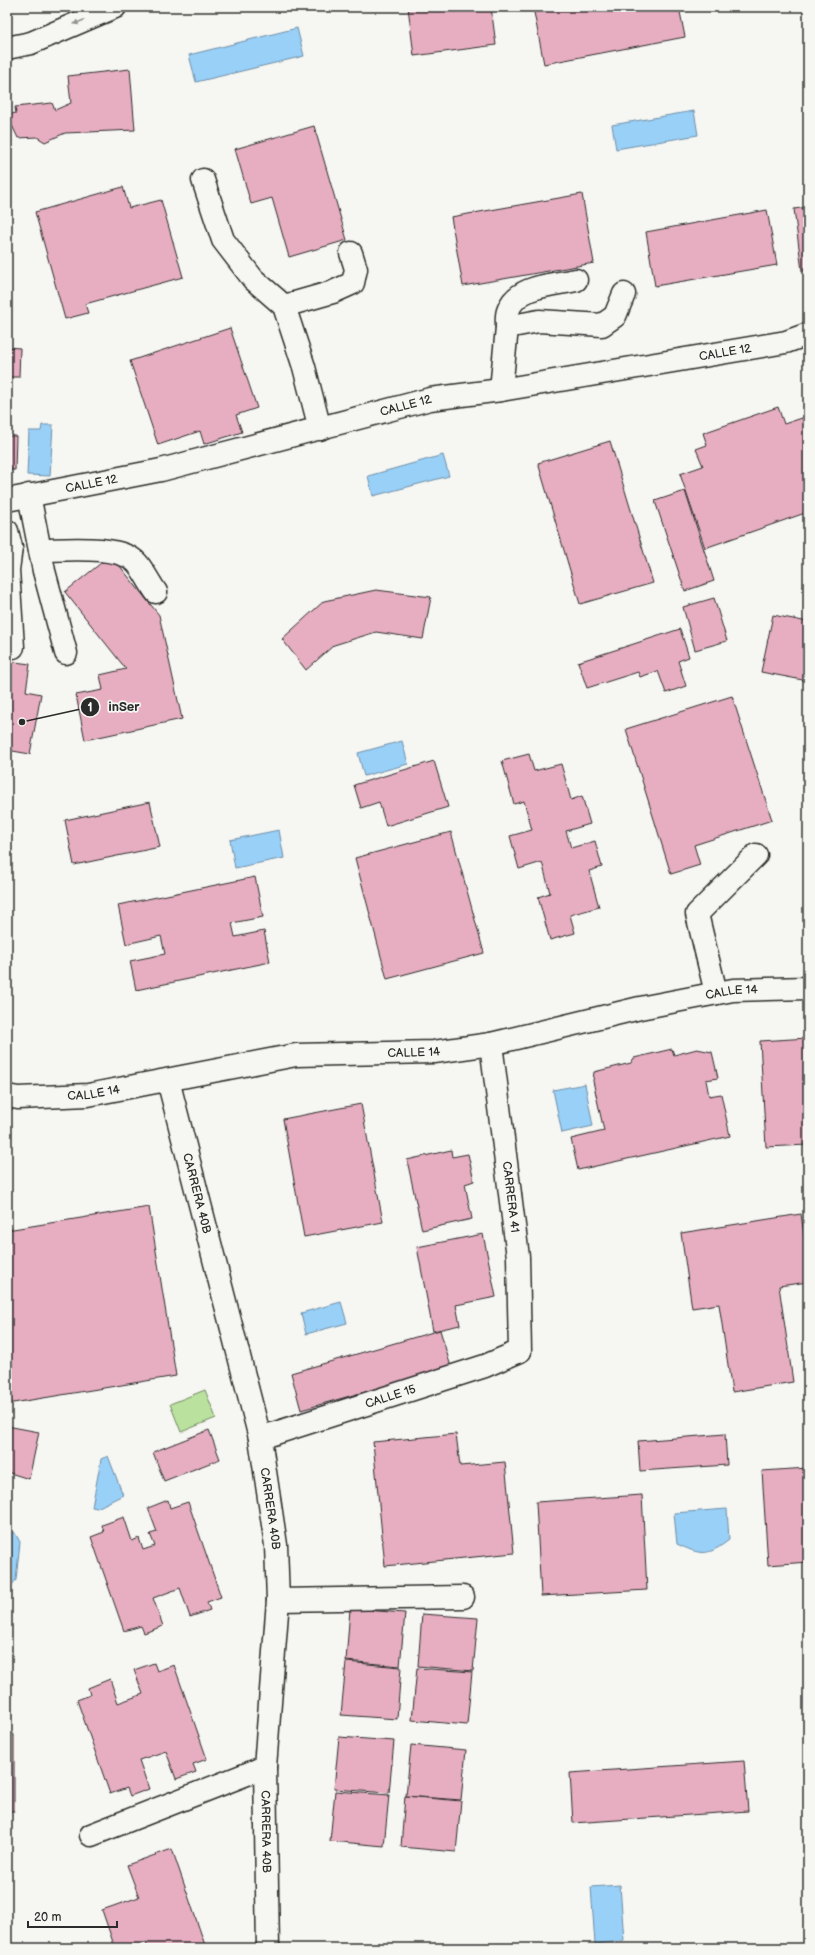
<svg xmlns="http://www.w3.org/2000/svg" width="815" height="1955" viewBox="0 0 815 1955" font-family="'Balsamiq Sans',sans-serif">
<rect width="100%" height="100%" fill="#f6f6f2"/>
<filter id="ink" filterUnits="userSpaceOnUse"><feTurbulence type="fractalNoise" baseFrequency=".025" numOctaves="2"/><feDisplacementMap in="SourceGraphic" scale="8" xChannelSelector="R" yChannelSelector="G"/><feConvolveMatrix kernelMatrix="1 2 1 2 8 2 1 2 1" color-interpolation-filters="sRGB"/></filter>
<g filter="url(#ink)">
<!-- green -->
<polygon fill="#bae29e" stroke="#728664" points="205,1390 216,1418 181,1432 170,1404"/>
<!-- water -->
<g fill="#99d0f8" stroke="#6d8ea6">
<polygon points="297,28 304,56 196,82 189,55"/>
<polygon points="694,111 698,135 616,149 612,125"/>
<polygon points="42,425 53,425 50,476 27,475 29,431 41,431"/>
<polygon points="443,455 449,476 373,496 368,476"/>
<polygon points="402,741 408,764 364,776 358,753"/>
<polygon points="279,830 284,858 235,868 230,840"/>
<polygon points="585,1084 593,1126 562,1133 553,1090"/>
<polygon points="341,1302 347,1323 306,1334 301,1313"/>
<polygon points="108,1456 123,1495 97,1508 92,1507 101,1459"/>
<path d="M727 1509 729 1540C707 1557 701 1555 677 1544L674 1513Z"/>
<polygon points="7,1531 15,1533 20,1542 16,1580 10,1587 7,1588"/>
<polygon points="620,1885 624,1941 595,1944 591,1887"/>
</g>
<!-- building -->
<g fill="#e7aec2" stroke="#2b2b2b">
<polygon points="408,7 491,7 496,45 414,56"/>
<polygon points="533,7 679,7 685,37 544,64"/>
<polygon points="130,69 135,130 65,133 45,142 37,137 18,138 7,115 16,113 15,107 52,103 55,110 71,103 68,76"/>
<polygon points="314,126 347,240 289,257 272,198 251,204 235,149"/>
<polygon points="123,187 129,208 161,200 183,277 85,304 88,313 65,319 35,212"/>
<polygon points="582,194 594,263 463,286 451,217"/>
<polygon points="808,207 808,270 802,271 794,209"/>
<polygon points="767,210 777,265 655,286 646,232"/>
<polygon points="230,328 257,408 236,415 242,432 204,444 200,431 158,445 130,361"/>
<polygon points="7,347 20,348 19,377 7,377"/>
<polygon points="778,407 784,424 808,416 808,512 705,548 680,474 703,466 696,449 707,445 703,433"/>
<polygon points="7,436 16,436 15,470 7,470"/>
<polygon points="610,441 653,583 580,604 538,463"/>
<polygon points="685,491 714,581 685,591 655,501"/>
<polygon points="111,555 159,615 182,719 85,740 76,695 103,690 100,675 126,669 65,592"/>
<polygon points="376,590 431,597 423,639 376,632 334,645 306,670 282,639 324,601"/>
<polygon points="714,598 727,641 695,650 683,607"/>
<polygon points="773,615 808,622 808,681 761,672"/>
<polygon points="680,629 689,657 678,661 686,686 666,693 658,671 640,677 638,672 587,688 578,662"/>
<polygon points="7,661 30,664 26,691 41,694 30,754 7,750"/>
<polygon points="732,696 772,820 694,845 700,865 671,874 626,729"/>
<polygon points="529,754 534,771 561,764 571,800 582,796 590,824 566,831 571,848 595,841 602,867 589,871 599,907 570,915 575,933 550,940 538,897 550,893 542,862 519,869 510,836 532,830 524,801 514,804 502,761"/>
<polygon points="434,761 448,807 386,826 379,802 361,808 354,785"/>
<polygon points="150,802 160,847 74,865 65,820"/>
<polygon points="451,832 484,953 387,979 355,858"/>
<polygon points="255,877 263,917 232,923 235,937 264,931 270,962 136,990 130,961 165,954 161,936 126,944 118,905"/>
<polygon points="808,1038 808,1145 766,1147 760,1041"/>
<polygon points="672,1049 674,1055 697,1049 712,1052 718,1078 706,1080 709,1096 721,1094 730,1136 578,1170 571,1139 604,1131 593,1081 594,1072 631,1063 634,1058"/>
<polygon points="361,1104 383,1222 304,1237 283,1119"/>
<polygon points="451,1150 452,1157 468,1154 474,1181 465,1184 472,1219 422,1230 407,1160"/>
<polygon points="149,1207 176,1376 7,1404 7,1230"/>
<polygon points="801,1214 808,1262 808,1282 779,1286 793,1382 732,1392 719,1304 692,1308 681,1233"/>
<polygon points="483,1234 496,1297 456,1305 460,1325 433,1331 417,1247"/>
<polygon points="440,1330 451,1367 301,1410 291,1373"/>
<polygon points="7,1426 39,1432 29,1479 7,1472"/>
<polygon points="209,1430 220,1459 164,1481 153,1452"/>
<polygon points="456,1434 460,1466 505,1462 514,1553 385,1566 373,1442"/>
<polygon points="725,1434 727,1465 640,1471 638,1441"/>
<polygon points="808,1468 808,1562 768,1565 762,1471"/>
<polygon points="642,1495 647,1590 541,1596 536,1502"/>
<polygon points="168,1500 170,1508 188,1502 221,1597 207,1602 210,1610 190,1617 180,1588 153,1598 163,1626 144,1633 141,1626 124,1631 91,1537 104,1532 102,1525 124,1517 132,1541 139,1538 143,1550 155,1546 150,1534 157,1532 148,1508"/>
<polygon points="350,1609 405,1613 400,1666 346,1661"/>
<polygon points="422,1614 478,1618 473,1671 418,1666"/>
<polygon points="346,1662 401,1667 397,1719 341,1715"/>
<polygon points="154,1663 157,1671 174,1665 207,1759 193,1764 196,1772 176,1779 166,1751 139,1760 149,1789 130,1796 127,1788 110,1794 77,1700 90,1695 88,1688 110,1679 118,1703 143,1694 134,1670"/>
<polygon points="417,1668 472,1672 467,1725 412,1720"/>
<rect x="7" y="1735" width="7" height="76"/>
<polygon points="339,1737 394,1741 389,1793 334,1789"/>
<polygon points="411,1745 466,1750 461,1800 406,1796"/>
<polygon points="744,1761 748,1811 573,1823 570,1773"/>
<polygon points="335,1791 389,1795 384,1846 330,1841"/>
<polygon points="405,1796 461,1801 456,1852 401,1847"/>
<polygon points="172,1849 206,1948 148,1948 146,1942 131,1948 115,1948 102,1910 139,1897 127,1865"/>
</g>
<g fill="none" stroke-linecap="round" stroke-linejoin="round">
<defs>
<g id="minor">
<polyline points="7,48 31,43 115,7"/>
<polyline points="203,180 223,240 253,279 284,306 304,367 320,429"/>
<polyline points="284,306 333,292 353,283 356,269 351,253"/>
<path d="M507 327C507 322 506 316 508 311 516 285 554 285 576 280"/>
<polyline points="501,390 507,327 539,321 602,325 615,316 624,294"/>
<polyline points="29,495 44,571 66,653"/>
<path id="s1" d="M7 500 161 470 430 399 501 390 786 342 808 334"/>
<polyline points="7,531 11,547 8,570 13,647"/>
<path d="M40 550C63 550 120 544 137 563 144 571 149 582 156 592"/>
<polyline points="716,993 697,914 756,855"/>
<path id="s2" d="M168 1080 260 1438 276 1545 278 1600 265 1767 268 1948"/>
<path id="s3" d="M7 1096 18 1098 88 1095 296 1055 434 1052 491 1044 640 1008 733 990 808 988"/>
<path id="s4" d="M260 1438 485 1366 520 1351 518 1257 491 1044"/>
<polyline points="278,1600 463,1597"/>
<polyline points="91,1835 265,1767"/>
</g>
</defs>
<!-- minor casing -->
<use href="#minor" stroke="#2b2b2b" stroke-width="25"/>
<!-- minor -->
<use href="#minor" stroke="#f6f6f2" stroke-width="22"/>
</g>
<!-- one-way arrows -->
<defs><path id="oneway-solid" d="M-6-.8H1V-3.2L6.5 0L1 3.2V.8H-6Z"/></defs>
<use fill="#90908e" href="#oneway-solid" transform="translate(79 22) rotate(157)"/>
</g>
<g text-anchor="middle" stroke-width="3.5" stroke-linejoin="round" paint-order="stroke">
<!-- street labels -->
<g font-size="12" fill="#2b2b2b" stroke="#f6f6f2">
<text dy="4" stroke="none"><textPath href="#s1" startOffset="734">CALLE 12</textPath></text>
<text dy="4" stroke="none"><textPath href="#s1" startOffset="410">CALLE 12</textPath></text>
<text dy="4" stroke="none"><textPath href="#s1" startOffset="86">CALLE 12</textPath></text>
<text dy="4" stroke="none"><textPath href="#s3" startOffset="735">CALLE 14</textPath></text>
<text dy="4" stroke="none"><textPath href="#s3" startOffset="411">CALLE 14</textPath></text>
<text dy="4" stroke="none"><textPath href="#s3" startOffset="87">CALLE 14</textPath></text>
<text dy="4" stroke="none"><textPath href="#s2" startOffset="117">CARRERA 40B</textPath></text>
<text transform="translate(511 1197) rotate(83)" y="4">CARRERA 41</text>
<text dy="4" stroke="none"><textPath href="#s4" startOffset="137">CALLE 15</textPath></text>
<text dy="4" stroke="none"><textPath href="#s2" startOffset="441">CARRERA 40B</textPath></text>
<text dy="4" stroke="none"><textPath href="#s2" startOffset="765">CARRERA 40B</textPath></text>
</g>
</g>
<!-- callouts -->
<path fill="none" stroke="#2b2b2b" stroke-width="1.5" d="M22 722L90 707"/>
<g fill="#2b2b2b" stroke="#f6f6f2" stroke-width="1.5">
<circle cx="22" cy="722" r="4"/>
<circle cx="90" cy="707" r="10"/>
</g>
<g font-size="12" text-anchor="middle" font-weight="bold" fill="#fff">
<text x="90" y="711">1</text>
</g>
<g font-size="13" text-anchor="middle" font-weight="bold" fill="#2b2b2b" stroke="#f6f6f2" stroke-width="3.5" stroke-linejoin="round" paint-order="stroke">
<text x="124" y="711">inSer</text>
</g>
<!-- margin -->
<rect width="815" height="1955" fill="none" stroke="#f6f6f2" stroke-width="24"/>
<rect x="12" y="12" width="791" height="1931" fill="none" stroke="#2b2b2b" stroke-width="1.5" filter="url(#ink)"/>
<!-- scale -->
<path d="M28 1921v6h89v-6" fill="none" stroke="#2b2b2b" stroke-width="2"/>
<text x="34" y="1921" font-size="12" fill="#2b2b2b" stroke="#f6f6f2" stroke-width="3" paint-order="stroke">20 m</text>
</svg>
